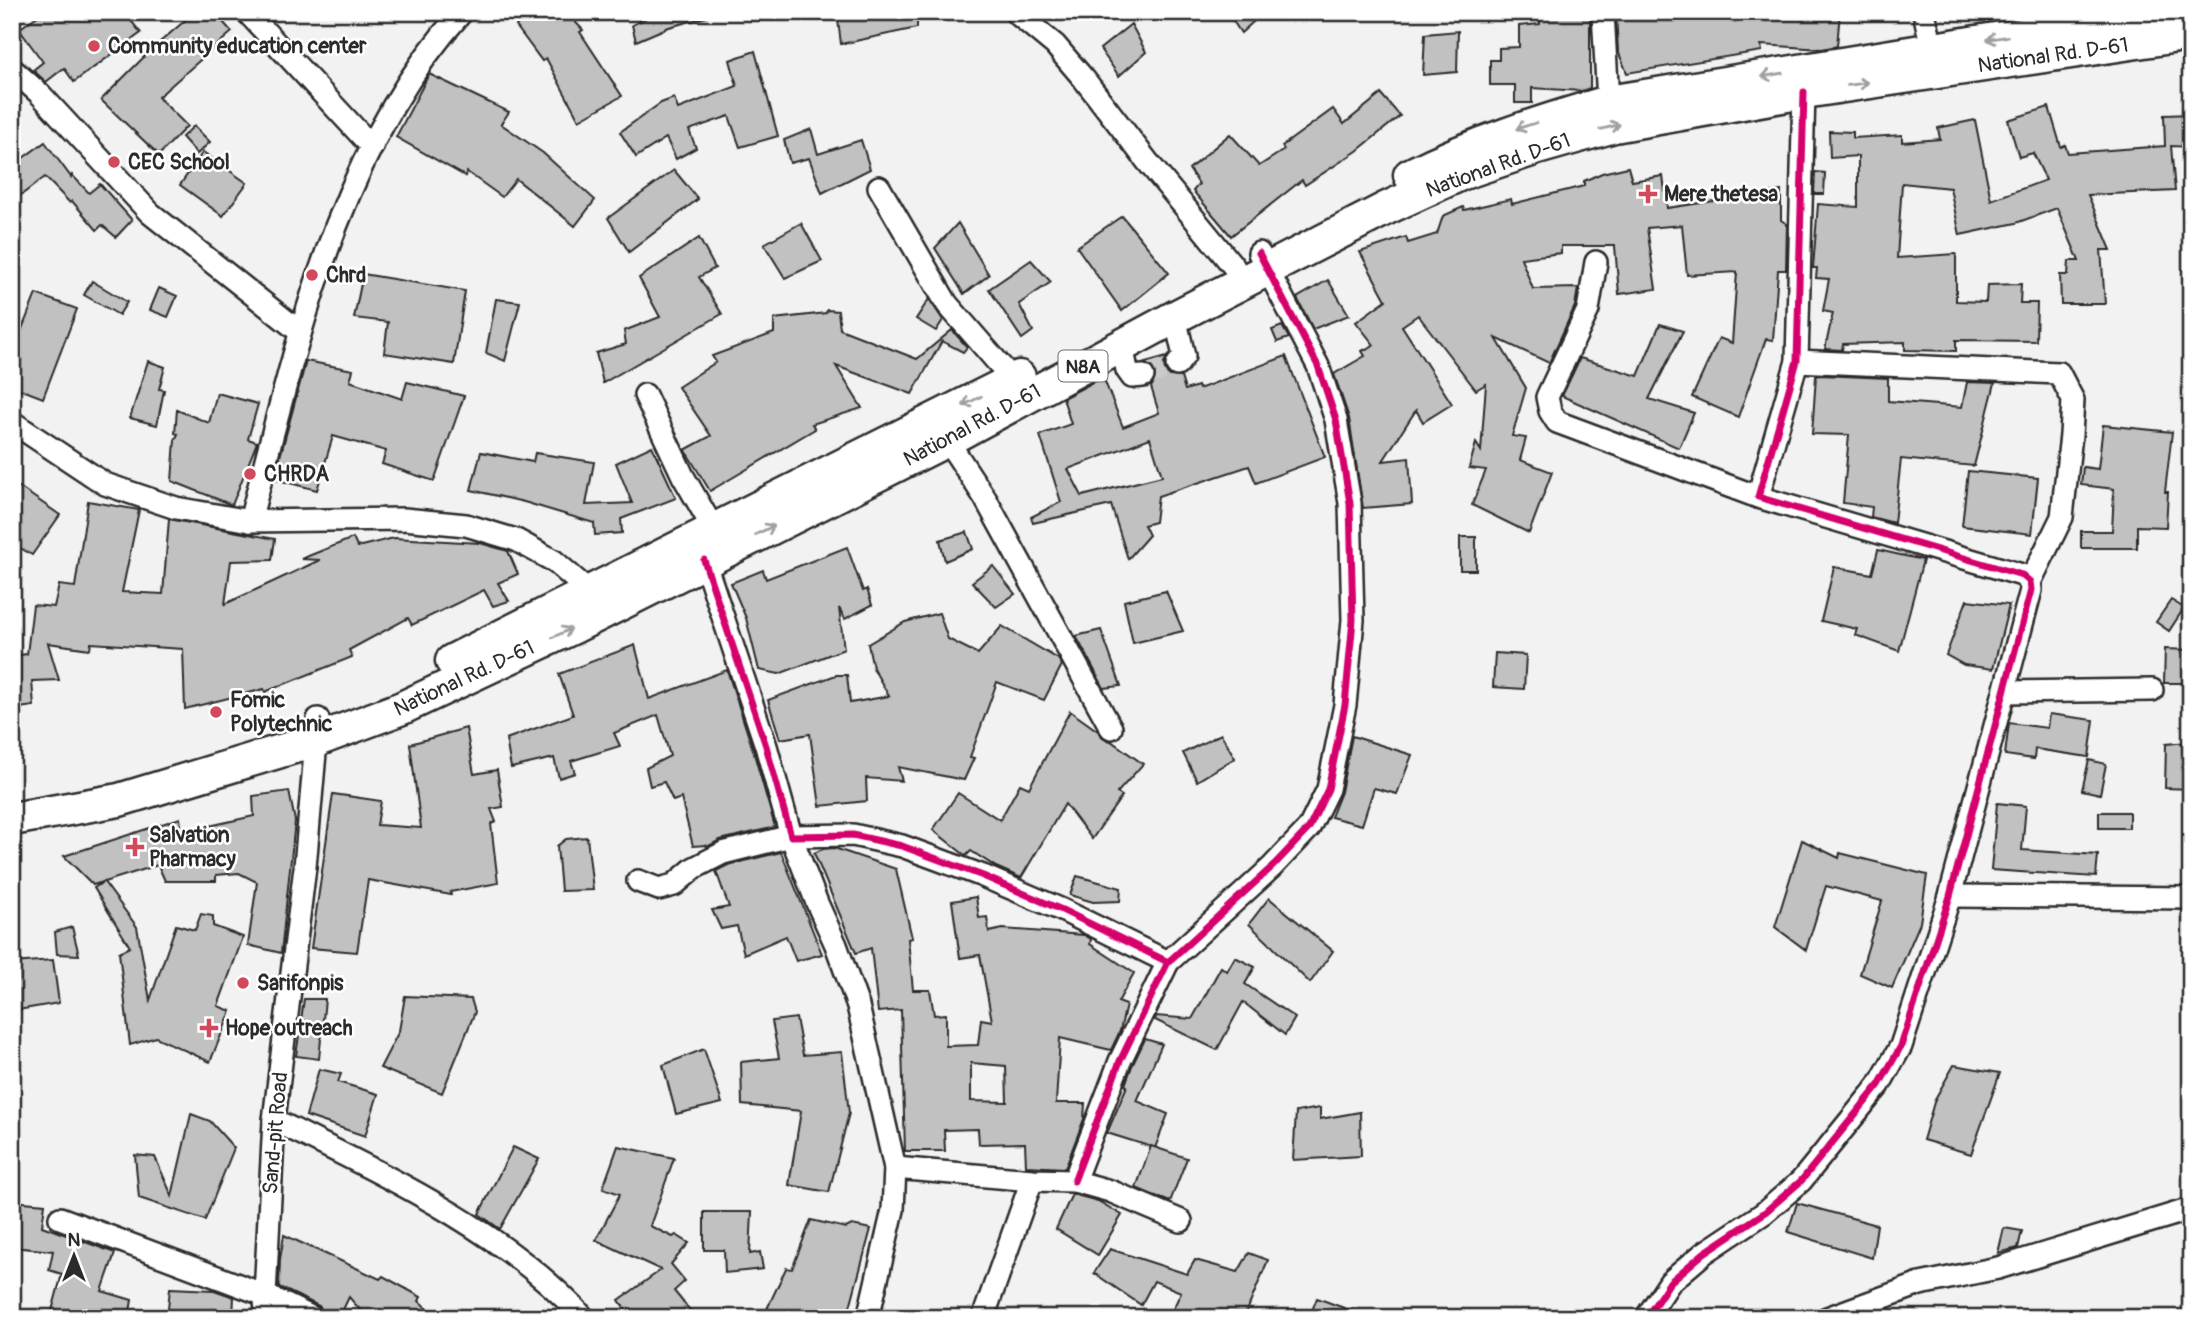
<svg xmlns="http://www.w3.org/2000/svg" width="2203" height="1330" viewBox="0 0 2203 1330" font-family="Pangolin,sans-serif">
<rect width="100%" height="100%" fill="#f2f2f2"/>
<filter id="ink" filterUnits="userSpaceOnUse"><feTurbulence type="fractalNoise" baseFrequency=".0143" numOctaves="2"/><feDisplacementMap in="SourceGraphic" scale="14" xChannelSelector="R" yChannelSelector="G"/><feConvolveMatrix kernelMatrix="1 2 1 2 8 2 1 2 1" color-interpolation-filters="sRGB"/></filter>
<g filter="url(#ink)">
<!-- building -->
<g fill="#c1c1c1" stroke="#2b2b2b" stroke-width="2" fill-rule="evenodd">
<polygon points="43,12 124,12 141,33 74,82 64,68 46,82 33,70 43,62 19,29"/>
<polygon points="195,12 214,12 232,32 158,97 187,126 159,155 101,100 153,48"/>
<polygon points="527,12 566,12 583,30 580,32 622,96 579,120 546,58 542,61 516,26"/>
<polygon points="658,12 707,12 707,17 669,27 636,41 632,25"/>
<polygon points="837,12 917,12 917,28 841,44"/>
<polygon points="1227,12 1264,12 1241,33"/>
<polygon points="1540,12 1590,14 1590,88 1582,91 1532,88 1532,103 1515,103 1515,85 1490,85 1490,60 1499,60 1499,48 1519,47 1519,26 1540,24"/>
<polygon points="1616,12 1748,12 1784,16 1784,12 1840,12 1837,46 1822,49 1761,45 1762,51 1627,73 1618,51"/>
<polygon points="1131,24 1146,52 1119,76 1100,49"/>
<polygon points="1458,31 1457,72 1423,75 1425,34"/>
<polygon points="755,51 778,136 740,147 729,116 689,130 696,148 676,159 666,138 636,157 620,132 661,103 674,98 678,109 737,86 730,60"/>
<polygon points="429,74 509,112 501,124 543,153 595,200 575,226 516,179 502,197 467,172 465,176 396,137"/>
<polygon points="1381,94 1400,116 1357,151 1305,185 1302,180 1231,236 1193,191 1199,184 1189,169 1230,134 1259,166 1284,150 1282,146 1333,109 1344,124"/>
<polygon points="2049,107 2061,147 2065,145 2068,153 2165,146 2164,115 2191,114 2191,147 2171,146 2175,191 2088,195 2111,250 2101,250 2105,304 2061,304 2060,275 2068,275 2069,261 2079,261 2057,208 2016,223 1960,235 1950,188 1902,183 1897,258 1956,254 1956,301 1986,302 1987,285 2021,284 2020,303 2037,303 2036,341 1956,340 1956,351 1905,350 1905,342 1843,344 1842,350 1825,349 1833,313 1823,311 1829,279 1816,278 1817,268 1813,268 1818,204 1858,207 1858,156 1830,158 1829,131 1853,132 1853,138 1902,135 1902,142 1940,139 1938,128 1975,120 1991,200 2046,180 2033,153 2019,157 2008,120"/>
<polygon points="194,126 210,142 197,154 182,137"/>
<polygon points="811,129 818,154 861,140 870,169 822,193 809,158 790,163 784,140"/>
<polygon points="45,142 71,177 72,175 89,193 100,184 132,220 116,237 102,225 97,230 72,201 70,203 45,177 12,202 12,166"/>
<polygon points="203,152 247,183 223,216 180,185"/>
<polygon points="1628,167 1632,181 1663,176 1667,208 1781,191 1781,220 1787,224 1786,270 1778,270 1773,340 1766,339 1738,417 1692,397 1719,338 1732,343 1737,272 1687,275 1682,225 1647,228 1656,289 1619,294 1615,246 1561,246 1561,253 1521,258 1533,289 1578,288 1575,306 1549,363 1496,338 1526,388 1512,436 1526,438 1520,460 1552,472 1529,533 1472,505 1486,470 1469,468 1476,443 1481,451 1486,384 1476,390 1418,315 1402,326 1452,404 1423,422 1416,410 1383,461 1409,458 1412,504 1363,508 1349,418 1334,374 1365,356 1362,351 1374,345 1356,322 1386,300 1360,252 1406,237 1408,243 1437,234 1443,216 1463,207 1464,210 1511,199 1512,204 1584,186 1584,181 1602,173"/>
<polygon points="674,170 698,199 629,252 608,218"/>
<polygon points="1815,172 1825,173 1824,194 1814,194"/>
<polygon points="1122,216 1169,273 1122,311 1077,247"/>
<polygon points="801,223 822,261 785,278 764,244"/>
<polygon points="958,223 989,275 964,294 935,248"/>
<polygon points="699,238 715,268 699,277 722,314 603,383 596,353 626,344 624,331 660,317 639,278"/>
<polygon points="1031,260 1051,282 1019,304 1033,331 1022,339 989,289"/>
<polygon points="363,274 465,291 454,364 384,353 388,322 354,318"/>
<polygon points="1328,280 1349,315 1313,329 1297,298"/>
<polygon points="92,281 127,302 119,315 84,295"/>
<polygon points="159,288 177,296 168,317 150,310"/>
<polygon points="36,294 77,309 43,398 12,386 12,354"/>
<polygon points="496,299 520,302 505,361 486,353"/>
<polygon points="929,299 943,320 936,331 916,319"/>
<polygon points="827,310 838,311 840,329 917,359 952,330 967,347 963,352 942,341 912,394 836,366 862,408 812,424 815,429 710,491 685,450 711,436 678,387 716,362 712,356 774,333 774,319 826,313"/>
<polygon points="1660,324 1683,331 1649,399 1694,413 1679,448 1562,396 1580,358 1638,376"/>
<polygon points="1282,326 1289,338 1277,342 1272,330"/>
<path d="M1286 356 1325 457 1256 483 1249 466 1158 496 1155 522 1144 525 1149 535 1128 559 1111 505 1033 523 1031 517 1061 502 1040 435 1071 424 1063 398 1103 377 1123 427 1159 413 1151 387 1155 381 1156 374 1153 368 1145 363 1167 357 1164 364 1165 371 1170 376 1181 377 1185 390 1198 386 1199 389ZM1150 438 1162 476 1082 496 1068 469Z"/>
<polygon points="148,361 165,367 159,389 164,390 157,425 130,418"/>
<polygon points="306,361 353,370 350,381 402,399 407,382 464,396 434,481 382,464 386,451 333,436 317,490 274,479"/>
<polygon points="1820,375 1888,378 1888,401 1962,407 1967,382 1995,383 1974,466 1901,459 1894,523 1871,517 1872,507 1843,503 1849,435 1812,434 1816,376"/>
<polygon points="217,393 258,404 248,439 257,442 232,505 172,481 175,440 178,434 175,433 177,410 209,423"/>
<polygon points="2103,425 2172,432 2165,492 2168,492 2166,527 2137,526 2137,548 2081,548 2081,531 2112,531 2114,489 2081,485 2083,467 2098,469"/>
<polygon points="652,446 676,498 621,519 622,533 595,535 594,523 524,502 471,490 481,452 533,462 535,453 594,462 586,505 632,503 616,463"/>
<polygon points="1968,471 2038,478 2032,534 1962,526"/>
<polygon points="12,482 60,515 32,555 12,543"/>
<polygon points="88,501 139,510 122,592 163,594 169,519 275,539 272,560 231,561 225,604 320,560 301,559 353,538 357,547 394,538 480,543 508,551 518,574 498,583 509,601 493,606 484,590 412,625 408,618 349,650 352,657 265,692 264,689 185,709 183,649 91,643 90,649 48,643 59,680 32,681 34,706 12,709 12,656 27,654 33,605 54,607 59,585 75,587"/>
<polygon points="967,532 973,549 945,561 940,540"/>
<rect x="1460" y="537" width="16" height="33"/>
<polygon points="847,547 863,591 867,589 872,605 845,619 839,608 844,649 779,674 759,670 746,618 731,583 763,570 766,579"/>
<polygon points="1878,550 1923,560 1899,651 1855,635 1857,629 1821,621 1834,567 1872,574"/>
<polygon points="993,566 1015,594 996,607 972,582"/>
<polygon points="1166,591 1183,631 1133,643 1124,601"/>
<polygon points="1967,600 2009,605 1993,669 1964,665 1946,655"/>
<polygon points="2171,600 2184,608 2169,631 2156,622"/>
<polygon points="939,613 948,639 978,654 1002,626 1058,659 1062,665 1044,700 997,682 970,757 974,758 964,780 898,767 902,781 866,778 867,801 820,806 810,734 780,739 768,700 836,675 847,675 850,703 889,696 873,668 868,644 905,622"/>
<polygon points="1101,630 1121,686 1104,688 1076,636"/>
<polygon points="635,645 649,699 727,670 753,750 775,827 720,840 707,847 706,845 693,846 681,798 673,801 664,782 650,786 646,768 670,756 658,715 614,733 620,746 571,761 575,773 559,778 554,758 511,768 506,739 573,715 559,674"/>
<polygon points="2165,649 2191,650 2191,683 2164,683"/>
<polygon points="1495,653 1526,655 1524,689 1493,687"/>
<polygon points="1070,711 1098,731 1104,739 1111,741 1143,764 1117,793 1122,796 1092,839 1065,804 1021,878 996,867 971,851 966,856 933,830 958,793 1000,820 1020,784 1029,788"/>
<polygon points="2049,714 2094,720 2089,757 2035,749 2034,759 2005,755 2009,723 2047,728"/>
<polygon points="466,728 474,774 497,770 503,807 491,809 496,822 491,824 498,883 450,892 451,895 368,880 357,952 311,948 333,794 381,801 377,825 421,828 410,744"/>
<polygon points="1221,734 1235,758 1197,781 1183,753"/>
<polygon points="1352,736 1412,755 1397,794 1374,788 1362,825 1331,817 1341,792"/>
<polygon points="2188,742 2191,789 2165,788 2166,744"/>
<polygon points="2089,760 2106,764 2100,794 2082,790"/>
<polygon points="289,791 295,821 281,953 248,945 257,882 239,873 216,875 216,881 165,881 158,865 104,882 137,927 150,1000 176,925 195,930 201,914 213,916 213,926 243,937 218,1006 231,1011 210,1062 156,1037 130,1045 119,952 130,947 94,888 103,882 93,885 64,856 180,818 182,832 254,816 253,796"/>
<polygon points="1997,803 2026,806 2022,850 2098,855 2096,877 1991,870"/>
<rect x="2099" y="812" width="30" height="16"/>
<polygon points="587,837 593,890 561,891 557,846 566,839"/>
<polygon points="1802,840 1839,858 1840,853 1927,875 1920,923 1892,988 1860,974 1882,901 1826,886 1806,950 1775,927"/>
<path d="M834 848 896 869 912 938 908 939 913 990H930L934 1015 946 1014V1046L978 1045 981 1019 992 1021 980 955 960 958 952 901 976 897 979 918 987 917 989 932 1003 929 1084 935 1091 939 1090 944 1134 973 1118 1002 1126 1005 1120 1031 1111 1050 1060 1038 1056 1103H1085L1084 1119 1065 1168 1026 1166 1025 1143 979 1144 978 1129 944 1130 945 1151H905L901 1010 878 1012 871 948 856 953 814 853 823 849ZM971 1063 1006 1066 1007 1102 971 1101Z"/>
<polygon points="781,852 822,954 796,961 786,936 744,954 737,926 721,929 712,910 729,907 716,871 728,865"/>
<polygon points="1077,876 1121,888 1120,901 1093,902 1070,895"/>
<polygon points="1269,898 1333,951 1310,983 1249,924"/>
<polygon points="72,927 79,955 57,954 55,932"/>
<polygon points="1235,957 1255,967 1245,984 1295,1018 1285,1035 1243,1002 1217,1050 1155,1020 1156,1016 1192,1019 1221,967 1227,971"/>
<polygon points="53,960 59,1003 12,1011 12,963"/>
<polygon points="405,996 471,999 475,1012 442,1093 380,1068 399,1031"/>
<polygon points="304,999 325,999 319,1059 296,1056"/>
<polygon points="796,1018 803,1055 842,1052 849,1113 829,1192 789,1185 801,1111 742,1105 741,1062 779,1058 772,1021"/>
<polygon points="1145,1039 1162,1044 1137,1101 1168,1114 1155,1148 1107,1133 1127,1086 1125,1085 1132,1066"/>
<polygon points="704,1049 722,1103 676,1114 663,1065"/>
<polygon points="1954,1065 2000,1073 1971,1154 1923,1140 1935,1099"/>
<polygon points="319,1069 341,1074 338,1082 378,1094 365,1136 306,1116"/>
<polygon points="1320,1108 1320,1119 1360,1112 1361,1156 1293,1160 1296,1112"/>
<polygon points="191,1114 210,1121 234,1148 205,1220 139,1198 135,1155 155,1157 172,1196"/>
<polygon points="618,1146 674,1158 650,1226 673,1237 676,1235 689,1243 671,1264 685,1281 674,1291 696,1318 631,1318 619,1300 661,1270 596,1240 620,1194 603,1188"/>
<polygon points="1151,1146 1187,1158 1170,1202 1136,1188"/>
<polygon points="513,1147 539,1159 500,1229 479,1214"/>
<polygon points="1072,1194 1098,1201 1122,1215 1098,1255 1056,1229"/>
<polygon points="12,1201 45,1204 42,1226 115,1253 102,1291 132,1300 129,1318 50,1318 62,1274 49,1270 53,1251 12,1247"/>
<polygon points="1797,1203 1877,1225 1872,1258 1788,1232"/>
<polygon points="704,1212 752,1212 750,1254 760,1252 763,1269 725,1273 724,1250 704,1250"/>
<polygon points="811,1220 846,1228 852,1225 871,1229 847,1318 796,1318 796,1315 767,1309 786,1268 792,1269"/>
<polygon points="2004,1228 2022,1231 2018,1248 1998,1253"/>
<polygon points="284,1235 380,1279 383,1276 421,1297 419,1301 437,1318 384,1318 374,1311 367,1318 349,1297 339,1318 326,1315 319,1306 279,1287 280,1259"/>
<polygon points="1110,1249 1187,1274 1195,1260 1238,1272 1249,1253 1268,1260 1244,1318 1169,1318 1181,1292 1154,1281 1141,1305 1094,1273"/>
<polygon points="170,1288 214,1290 234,1297 233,1318 167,1318"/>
<polygon points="1317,1298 1366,1316 1365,1318 1309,1318"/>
</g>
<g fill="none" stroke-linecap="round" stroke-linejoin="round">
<!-- minor-tunnel -->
<polyline stroke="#cacaca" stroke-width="21" stroke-dasharray="21 10" stroke-linecap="butt" points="1143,376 1177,365"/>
<defs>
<g id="minor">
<polyline points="247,12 372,147"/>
<polyline points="1015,12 1055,45 1084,79 1147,161 1234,267"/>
<polyline points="1603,12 1608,102"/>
<polyline points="1924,12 1932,48"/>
<polyline points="12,69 40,94 150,213 300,332"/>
<polyline points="879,187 947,304 1013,380"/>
<polyline points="1596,262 1588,310 1547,397 1550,411 1557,422 1758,497"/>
<polyline points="1175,317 1184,356 1177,365"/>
<polyline points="1122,346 1127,370 1132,377 1143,376"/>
<polyline points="1797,361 2059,373 2073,400 2071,435 2062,517 2030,582"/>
<polyline points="645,395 683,476 714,530"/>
<polyline points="12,422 105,484 176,508 250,521 404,519 466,525 516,540 554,561 591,593"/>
<polyline points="947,440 985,498 1111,728"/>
<path d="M250 521C296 347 337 149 462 12"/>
<polyline points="704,560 766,746 791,836 853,835 902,846 983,876 1062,910 1168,962"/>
<polyline points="2005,692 2152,690"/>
<polyline points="638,881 659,889 674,885 694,868 723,853 791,836 817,903 836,945 858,1006 895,1168 1032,1180 1074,1181 1110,1191 1181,1221"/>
<polyline points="1950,896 2191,898"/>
<path d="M274 1120C380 1173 503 1229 584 1318"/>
<polyline points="1074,1181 1120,1061 1168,962 1272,867 1309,828 1328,789 1345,705 1353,620 1350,503 1336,420 1318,366 1259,253"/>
<polyline points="60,1218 265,1295 313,1318"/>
<polyline points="266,1318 265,1295 274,1120 305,867 318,719"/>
<polyline points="868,1318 893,1210 895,1168"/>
<polyline points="983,1318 1032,1180"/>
<polyline points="1646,1318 1670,1282 1704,1253 1764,1213 1801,1181 1879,1085 1901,1046 1950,896 2031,590 2030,582 2022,575 1758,497 1797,361 1804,92"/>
<polyline points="1827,1318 1920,1284 1998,1268 2191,1209"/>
</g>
<g id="highway">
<path d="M1410 175C1474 143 1540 122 1608 102L2161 12"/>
<polyline points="452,661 1019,377"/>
<polyline points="12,819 119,800 317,740 402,708 576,626 947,440 1175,317 1387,208 1463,173 1537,148 1614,126 1804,92 2191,34"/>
</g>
</defs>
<!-- minor casing -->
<use href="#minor" stroke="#2b2b2b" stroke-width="26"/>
<!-- highway casing -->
<use href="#highway" stroke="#2b2b2b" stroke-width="37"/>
<!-- minor -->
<use href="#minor" stroke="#fff" stroke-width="21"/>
<!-- highway -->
<use href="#highway" stroke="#fff" stroke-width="32"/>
<defs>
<g id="cycleway">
<polyline points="704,560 766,746 791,836 853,835 902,846 983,876 1062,910 1168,962"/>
<polyline points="1074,1181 1120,1061 1168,962 1272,867 1309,828 1328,789 1345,705 1353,620 1350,503 1336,420 1318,366 1259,253"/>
<polyline points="1646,1318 1670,1282 1704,1253 1764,1213 1801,1181 1879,1085 1901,1046 1950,896 2031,590 2030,582 2022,575 1758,497 1797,361 1804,92"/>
</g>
</defs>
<!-- cycleway casing -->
<use href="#cycleway" stroke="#fff" stroke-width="11"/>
<!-- cycleway -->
<use href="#cycleway" stroke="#d6006c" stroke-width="7"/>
</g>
<!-- one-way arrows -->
<defs><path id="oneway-shaft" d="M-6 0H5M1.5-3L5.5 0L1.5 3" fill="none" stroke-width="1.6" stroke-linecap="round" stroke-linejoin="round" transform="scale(1.75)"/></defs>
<g stroke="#a0a0a0">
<use href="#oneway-shaft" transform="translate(1997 38) rotate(171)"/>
<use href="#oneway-shaft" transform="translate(1772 75) rotate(170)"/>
<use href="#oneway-shaft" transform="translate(1858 84) rotate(-8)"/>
<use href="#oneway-shaft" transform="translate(1526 126) rotate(162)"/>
<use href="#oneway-shaft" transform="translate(1610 127) rotate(-14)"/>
<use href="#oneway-shaft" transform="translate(972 401) rotate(153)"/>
<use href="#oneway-shaft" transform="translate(765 530) rotate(-26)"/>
<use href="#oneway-shaft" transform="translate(562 633) rotate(-25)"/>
</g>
</g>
<!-- markers -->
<g fill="#d1495b" stroke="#fff" stroke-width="2.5">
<circle cx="94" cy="46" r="7"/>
<circle cx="114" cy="162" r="7"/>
<path d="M1644.5 183.5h7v7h7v7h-7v7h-7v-7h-7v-7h7z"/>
<circle cx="312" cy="275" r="7"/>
<circle cx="250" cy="474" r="7"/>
<circle cx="216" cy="712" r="7"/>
<path d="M131.5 836.5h7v7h7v7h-7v7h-7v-7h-7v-7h7z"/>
<circle cx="243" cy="983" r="7"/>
<path d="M205.5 1017.5h7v7h7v7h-7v7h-7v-7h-7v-7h7z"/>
</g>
<g text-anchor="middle" stroke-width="5" stroke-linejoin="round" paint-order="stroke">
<!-- shield labels -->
<rect fill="#fff" stroke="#6b6b6b" stroke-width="2" x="1058.5" y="350.5" width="49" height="31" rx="5"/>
<g font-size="19" font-weight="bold" fill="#2b2b2b">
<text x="1083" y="373">N8A</text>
</g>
<!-- poi labels -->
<g font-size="21" font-weight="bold" fill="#2b2b2b" stroke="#fff" text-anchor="start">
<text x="108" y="53">Community education center</text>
<text x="128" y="169">CEC School</text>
<text x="1664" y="201">Mere thetesa</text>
<text x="326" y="282">Chrd</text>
<text x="264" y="481">CHRDA</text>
<text x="230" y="707">Fomic<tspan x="230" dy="24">Polytechnic</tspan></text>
<text x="149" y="842">Salvation<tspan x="149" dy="24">Pharmacy</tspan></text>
<text x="257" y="990">Sarifonpis</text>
<text x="225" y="1035">Hope outreach</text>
</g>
<!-- street labels -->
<g font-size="21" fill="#2b2b2b" stroke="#fff">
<text transform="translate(2053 55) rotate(-8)" y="7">National Rd. D-61</text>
<text transform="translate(1498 165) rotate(-20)" y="7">National Rd. D-61</text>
<text transform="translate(972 425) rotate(-28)" y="7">National Rd. D-61</text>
<text transform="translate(464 678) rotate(-25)" y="7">National Rd. D-61</text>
<text transform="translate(275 1133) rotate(-85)" y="7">Sand-pit Road</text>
</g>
</g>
<!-- margin -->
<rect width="2203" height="1330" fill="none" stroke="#fff" stroke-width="42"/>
<rect x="21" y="21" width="2161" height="1288" fill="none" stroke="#2b2b2b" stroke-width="2.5" filter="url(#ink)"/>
<!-- north arrow -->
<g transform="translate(74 1256)" stroke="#ffffff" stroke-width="5" paint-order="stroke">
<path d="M0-5L12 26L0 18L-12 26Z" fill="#2b2b2b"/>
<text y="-10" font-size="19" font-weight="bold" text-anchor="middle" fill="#2b2b2b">N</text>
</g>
</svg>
